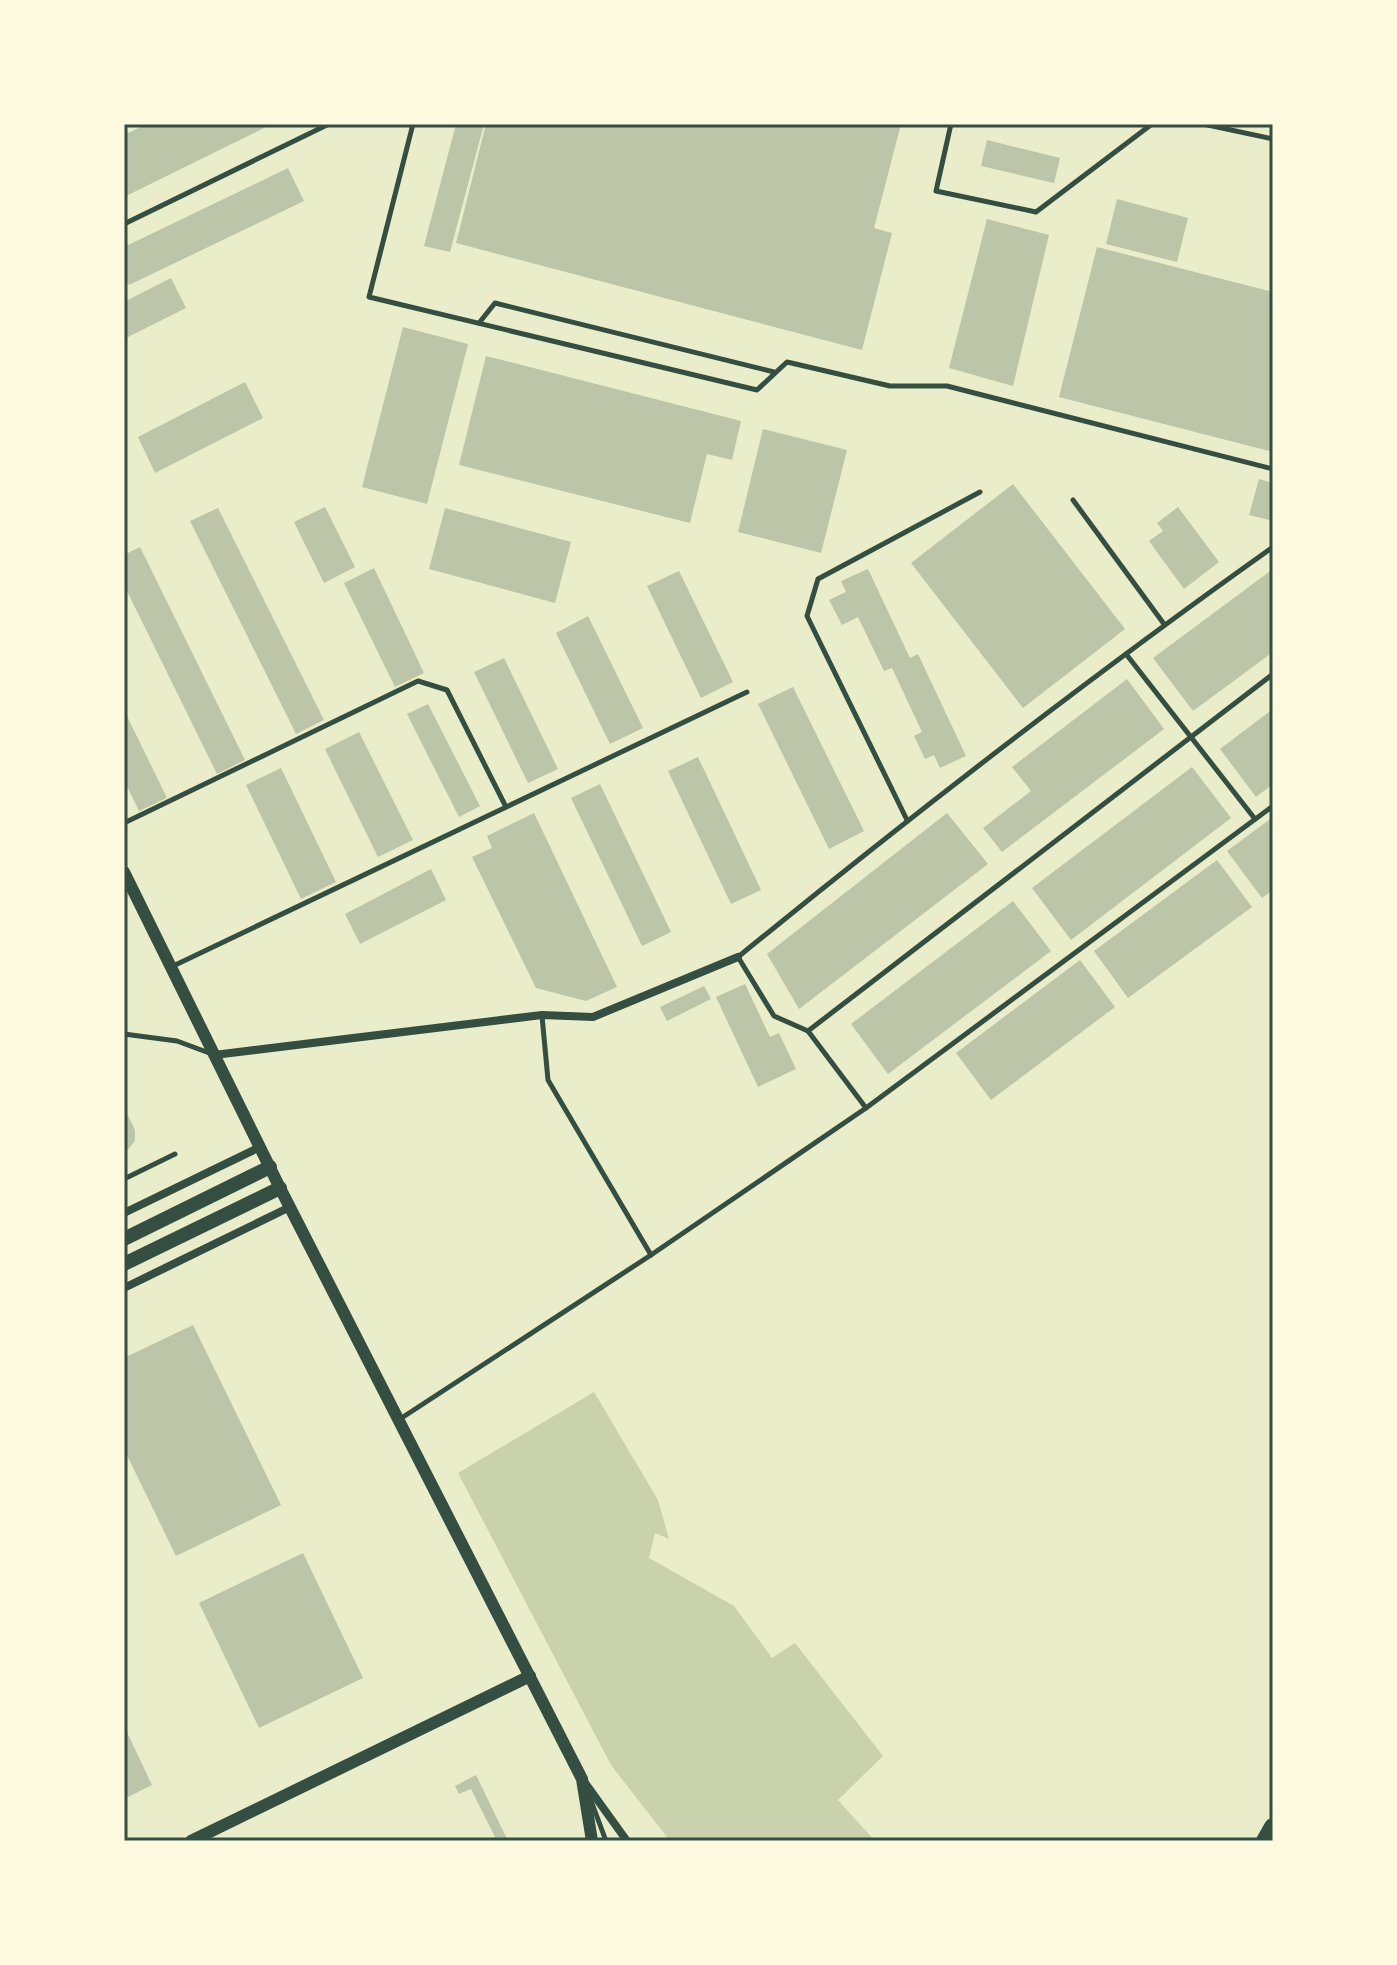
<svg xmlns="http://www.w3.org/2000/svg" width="1397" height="1965" viewBox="0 0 1397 1965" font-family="'Exo 2',sans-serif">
<rect width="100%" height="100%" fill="#e9edc9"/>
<!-- green -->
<polygon fill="#cad2ad" points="594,1392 658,1500 669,1539 655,1533 649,1558 734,1606 772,1658 795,1643 883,1756 838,1800 875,1841 670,1841 611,1765 458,1473"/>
<!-- building -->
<g fill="#bcc5a7">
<polygon points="147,124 272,124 124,197 124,135"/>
<polygon points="456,124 484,124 450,252 424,246"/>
<polygon points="486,124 901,124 874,228 892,233 862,350 456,243"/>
<polygon points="987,140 1060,158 1054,183 981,166"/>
<polygon points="288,168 304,201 129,285 124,275 124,247"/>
<polygon points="1117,199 1188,218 1177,262 1106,244"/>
<polygon points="987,219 1049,235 1013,386 949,368"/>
<polygon points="1097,247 1273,292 1273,452 1059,397"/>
<polygon points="171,278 186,308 124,339 124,302"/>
<polygon points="403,327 468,344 427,504 362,487"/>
<polygon points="486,356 741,421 732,460 707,454 690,523 459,465"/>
<polygon points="245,382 263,418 155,473 138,437"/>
<polygon points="763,429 847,450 821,553 738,532"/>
<polygon points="1259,479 1273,483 1273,521 1249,515"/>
<polygon points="1013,484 1125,629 1023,708 911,563"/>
<polygon points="325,507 355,567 324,583 294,522"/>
<polygon points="1178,507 1219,562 1184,589 1149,541 1163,531 1157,523"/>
<polygon points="218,508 324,720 296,734 190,521"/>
<polygon points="445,508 571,542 555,603 429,569"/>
<polygon points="140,547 245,760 217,774 124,585 124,555"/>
<polygon points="374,568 424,673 395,687 344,583"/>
<polygon points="868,569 910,658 918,654 966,756 940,768 934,755 925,759 914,736 922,732 892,668 884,671 858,617 842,625 829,600 846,592 841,581"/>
<polygon points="1273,569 1273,652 1193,711 1153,658"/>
<polygon points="679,571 733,682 701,698 647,586"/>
<polygon points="588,616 643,728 610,744 556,633"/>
<polygon points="504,658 558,769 528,783 474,672"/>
<polygon points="1127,679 1164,729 1002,852 983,828 1031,791 1012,767"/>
<polygon points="793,687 864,831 829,849 758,704"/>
<polygon points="428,704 480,806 459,817 407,714"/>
<polygon points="1273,709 1273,784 1256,797 1220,749"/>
<polygon points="124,710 167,798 139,811 124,780"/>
<polygon points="359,732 413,840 378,857 325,749"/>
<polygon points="698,757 761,890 731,904 668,771"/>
<polygon points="1192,767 1231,818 1071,940 1032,888"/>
<polygon points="281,768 336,882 301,899 246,785"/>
<polygon points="600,784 671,932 642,946 571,798"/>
<polygon points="534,813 617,987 586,1001 536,988 472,857 492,848 487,836"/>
<polygon points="947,813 988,864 799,1009 767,954"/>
<polygon points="1273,817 1273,890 1262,898 1227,851"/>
<polygon points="1217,860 1252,907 1128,998 1094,951"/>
<polygon points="431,869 446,900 360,944 345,914"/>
<polygon points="1013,901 1051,951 888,1074 851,1024"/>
<polygon points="1080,960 1115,1007 991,1100 956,1053"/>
<polygon points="745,984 770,1037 779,1033 796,1069 758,1087 716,997"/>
<polygon points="704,986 711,999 667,1021 660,1007"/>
<polygon points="124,1107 135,1130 135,1141 124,1154"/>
<polygon points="193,1325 281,1505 176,1556 124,1449 124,1358"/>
<polygon points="303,1553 363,1678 259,1728 199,1603"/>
<polygon points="124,1726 152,1785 124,1799"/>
<polygon points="476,1775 508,1841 497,1841 471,1789 459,1794 455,1786"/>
</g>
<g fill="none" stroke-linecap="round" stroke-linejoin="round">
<!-- service -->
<g stroke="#344e41" stroke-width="5">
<polyline points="413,124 369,297 757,390 787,362 890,386 947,386 1273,469"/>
<polyline points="951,124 936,191 1036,212 1152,124"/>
<polyline points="1203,124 1273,139"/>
<polyline points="124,224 329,124"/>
<polyline points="479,323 495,303 774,372"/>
<polyline points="1073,500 1164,624"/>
<polyline points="1126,654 1255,819"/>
<polyline points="907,820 807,616 818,579 980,492"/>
<polyline points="124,823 418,681 447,690 506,807"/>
<polyline points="171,967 747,692"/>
<polyline points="542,1016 548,1080 651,1255"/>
<polyline points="808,1031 1273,674"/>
<polyline points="124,1034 177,1041 212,1054"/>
<path d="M866 1108 808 1031 774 1016 738 957C912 815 1090 677 1273 547"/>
<polyline points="124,1179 175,1154"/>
<polyline points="400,1419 651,1255 866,1108 1273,806"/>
<polyline points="590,1798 606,1841"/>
</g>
<!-- minor -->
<g stroke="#344e41" stroke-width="8">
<polyline points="214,1055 542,1015 593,1017 738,957"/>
<polyline points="124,1213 260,1147"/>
<polyline points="124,1288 290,1207"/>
<polyline points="583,1780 627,1841"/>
</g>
<!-- tertiary -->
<g stroke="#344e41" stroke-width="12">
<polyline points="124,872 280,1188 582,1779 592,1841"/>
<polyline points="191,1841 530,1676"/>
</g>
<!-- secondary -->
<g stroke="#344e41" stroke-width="14">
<polyline points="124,1239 270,1167"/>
<polyline points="124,1264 280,1188"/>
</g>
<!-- motorway -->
<polyline stroke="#344e41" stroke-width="18" points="1265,1841 1273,1827"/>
</g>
<!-- border -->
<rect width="1397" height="1965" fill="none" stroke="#fefae0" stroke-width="252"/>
<rect x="126" y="126" width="1145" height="1713" fill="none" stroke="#344e41" stroke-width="3"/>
</svg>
